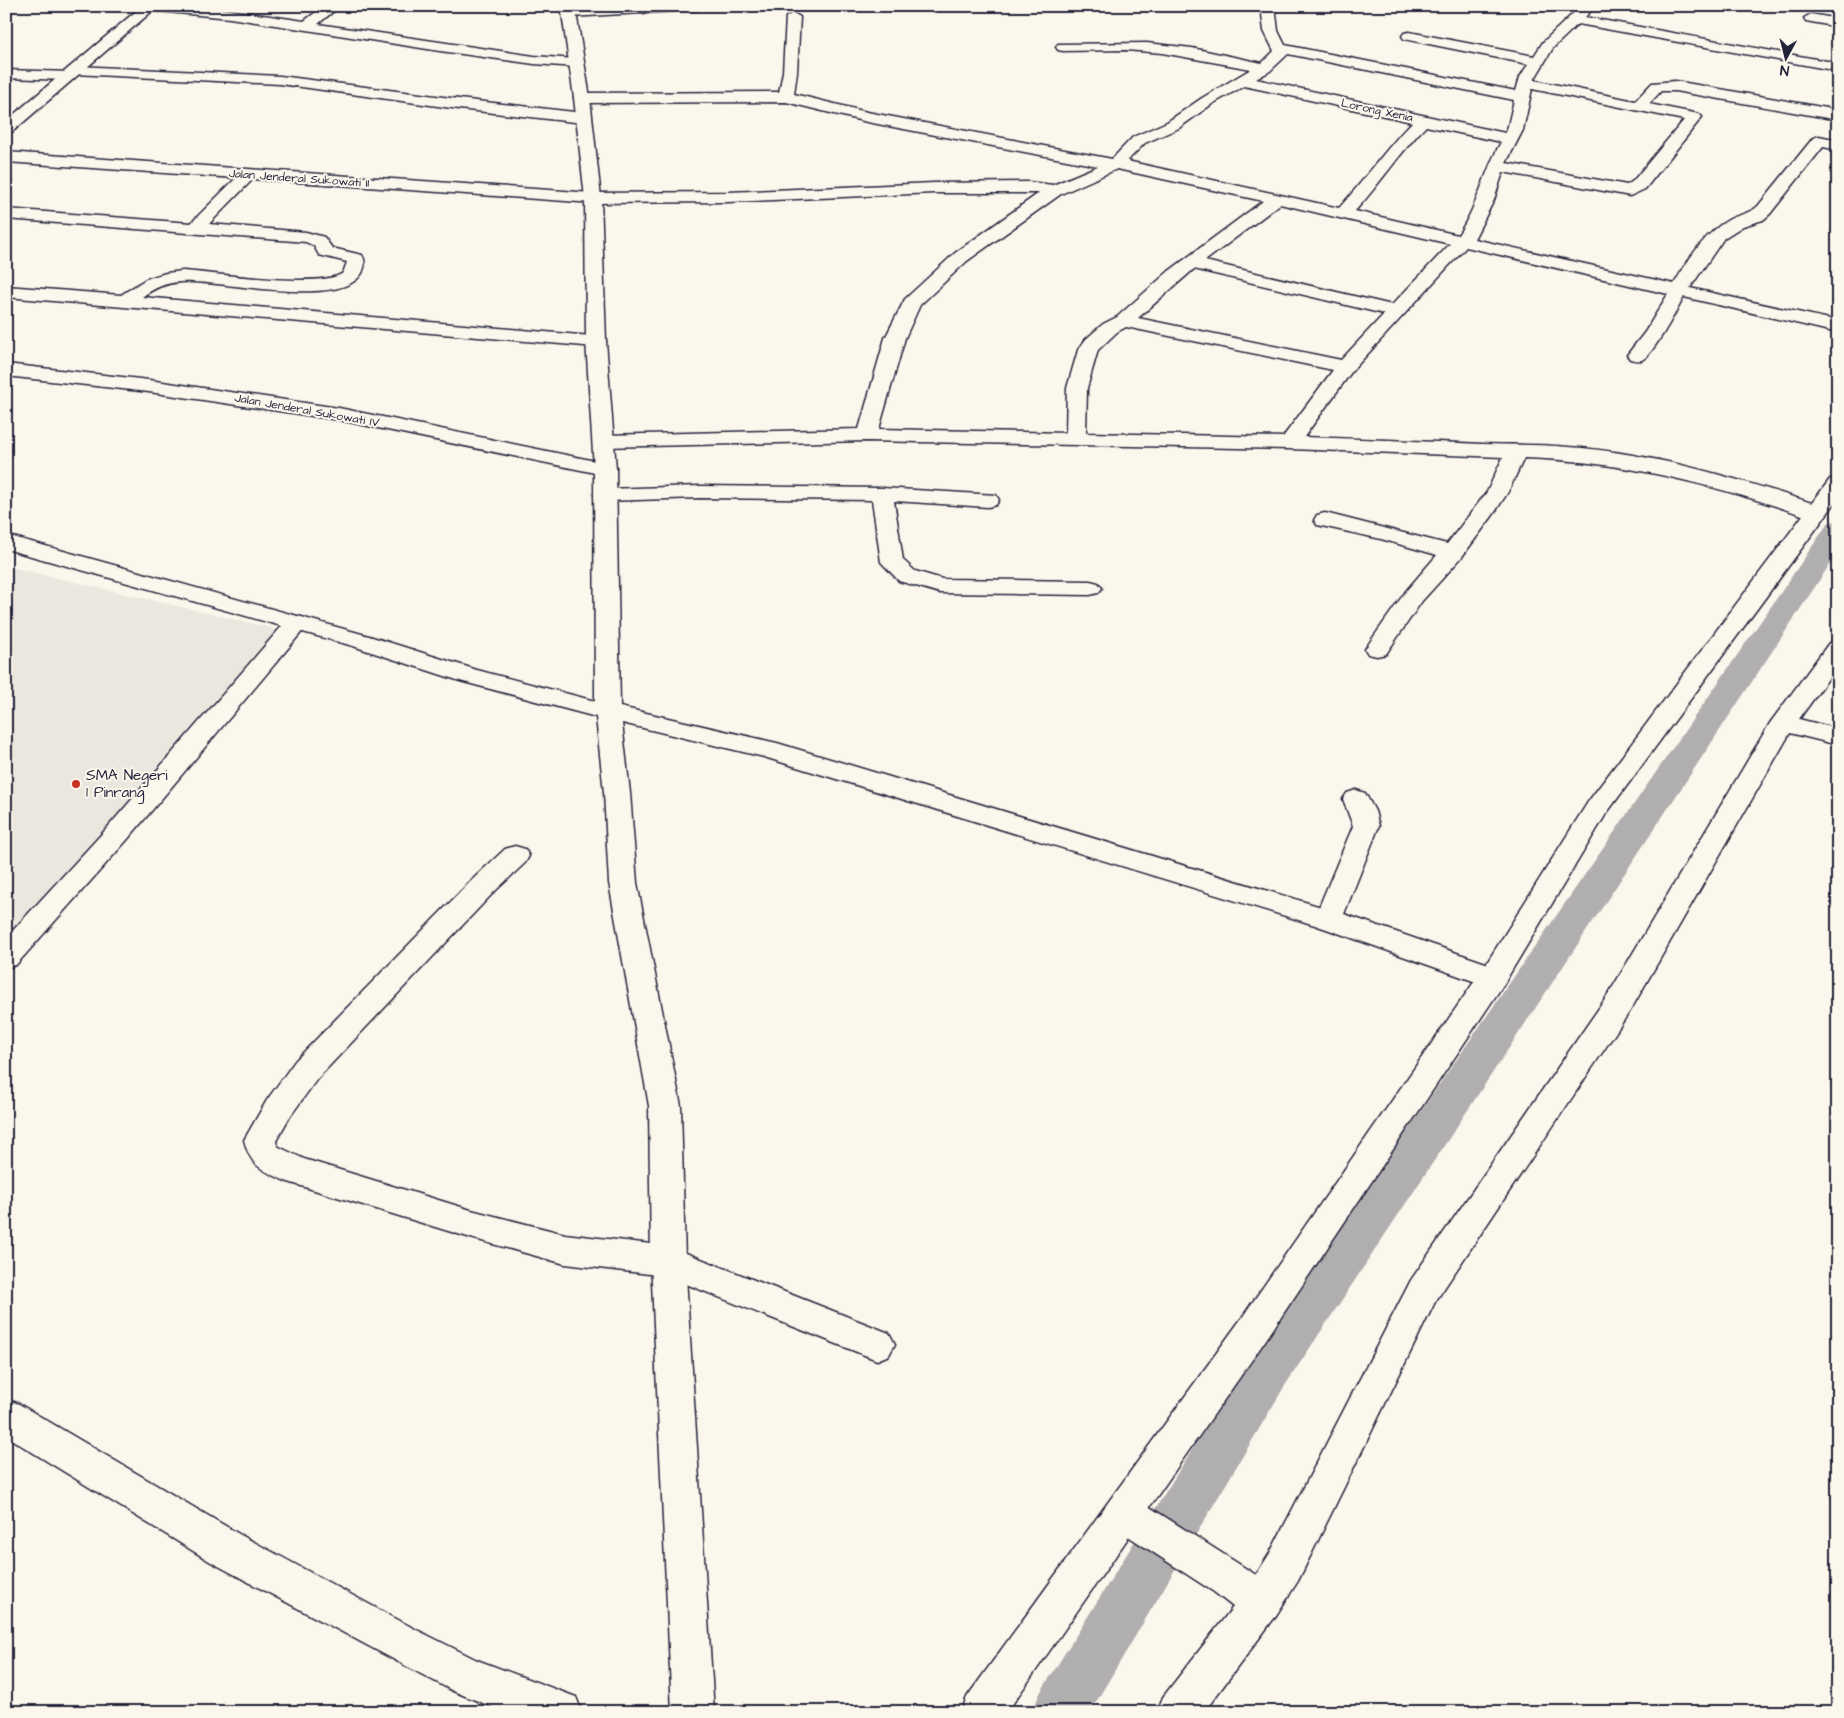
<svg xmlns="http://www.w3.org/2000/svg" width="1844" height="1718" viewBox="0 0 1844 1718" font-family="'Architects Daughter',sans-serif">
<rect width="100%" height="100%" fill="#fbf7ec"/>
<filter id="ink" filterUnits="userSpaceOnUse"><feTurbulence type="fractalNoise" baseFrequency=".02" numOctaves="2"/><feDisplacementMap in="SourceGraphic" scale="10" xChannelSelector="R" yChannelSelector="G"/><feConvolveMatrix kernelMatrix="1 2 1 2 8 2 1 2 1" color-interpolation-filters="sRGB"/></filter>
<g filter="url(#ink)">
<!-- built -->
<polygon fill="#ebe7df" points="6,566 285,631 6,937"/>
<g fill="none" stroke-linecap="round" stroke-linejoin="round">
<!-- canal -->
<polygon fill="#b1aeb0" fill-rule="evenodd" points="1838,520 1838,552 1284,1387 1090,1712 1032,1712 1040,1693 1250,1357 1786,585 1828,523"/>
<defs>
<g id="minor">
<polygon points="139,6 192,6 230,10 304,21 324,6 340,6 318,24 534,56 576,59 581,60 583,63 581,66 576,67 534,64 440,51 230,18 146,10"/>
<polygon points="617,6 705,6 698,10 569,17 562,13 569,9"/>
<path d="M1261 6H1275L1278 31 1285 45 1516 91 1520 77 1528 64 1409 40 1404 39 1402 36 1404 33 1409 32 1534 56 1543 42 1581 6H1596L1585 17 1838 63V71L1578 24 1553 48 1534 80 1635 101 1652 83 1675 81 1838 110V120L1675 91H1661L1649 104 1699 114 1702 117 1645 189 1630 196 1503 172 1494 200 1474 239 1674 284C1688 260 1705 232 1730 219 1740 214 1749 214 1758 206L1813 138 1819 136 1838 140V150L1823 147 1770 214 1763 220 1743 226 1724 238 1690 288 1838 321V333L1684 297C1677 310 1653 355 1642 360 1638 361 1634 360 1630 359L1627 355 1645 332 1668 294 1466 247 1352 371 1304 437C1363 439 1423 441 1482 444 1511 445 1540 444 1569 447 1654 453 1743 480 1824 507L1827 512 1824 517 1816 519 1808 517C1716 485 1622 461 1524 458L1508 492 1493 515 1461 558 1422 601 1386 654 1377 656 1368 654 1365 649 1406 591 1437 555 1381 539 1317 525 1314 520 1317 515 1325 513 1447 544 1487 492 1503 457 1289 449 867 441 603 447 596 445 593 441 596 437 603 435 859 429 885 338 905 299 955 253 1039 193H934L728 202 593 203 253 179 209 224 306 232 324 237 332 248 362 255C366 261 365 267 362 273 341 310 218 279 180 282 165 283 154 288 142 297L603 337 606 341 603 345 596 347 6 297V286L121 295 146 279 166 273 183 271C213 273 323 289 343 273L347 262 319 255 314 246 306 242 6 219V209L191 223 236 178 6 162V152L593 193 728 192 934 183 1028 182 1053 185 1098 166 867 122 786 102 582 103 577 101 574 98 577 95 582 93 779 92 783 72 786 17 793 13 800 17 797 72 794 94 867 112 1112 159 1133 137 1167 122 1202 98 1251 69 1162 53 1126 50 1063 51 1058 50 1056 47 1058 44 1147 43 1192 48 1262 63 1274 51 1264 31ZM1288 54 1514 100 1507 130 1505 133 1256 79 1270 71ZM1244 86 1412 122C1385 149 1365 180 1339 208L1127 161 1145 143 1179 128 1212 104ZM1532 89 1684 120 1633 181 1627 185 1506 163 1523 130ZM1426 126 1501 142C1484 172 1478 206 1458 235L1355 211C1380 184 1400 152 1426 126ZM1117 169 1263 201 1169 271 1117 317 1103 324 1086 339 1078 350 1067 388 1066 433 879 429 905 338 920 305 967 261 1061 194ZM1280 204 1450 244 1392 305 1205 261ZM1194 269 1384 314 1341 360 1138 318ZM1126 327 1333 370 1283 437 1086 433 1087 388 1098 350 1117 332Z"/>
<polygon points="1811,14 1838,19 1838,27 1806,21 1804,18"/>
<polygon points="77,66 280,76 459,99 583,113 588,115 591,118 588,121 583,123 459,109 280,84 74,74 75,76 73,79 68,80 6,78 6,70 71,72 70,70 72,67"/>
<polygon points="6,364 149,380 339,408 605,463 613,464 616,469 613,474 605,475 339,420 149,392 6,376"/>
<polygon points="700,486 882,488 996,495 999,500 996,505 988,507 894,501 903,560 915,571 942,579 1090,581 1098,583 1102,588 1098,593 1090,595 940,593 899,581 881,562 872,500 700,498 605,501 597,500 594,495 597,490 605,489"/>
<polygon points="297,616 305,618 309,623 305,628 127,840 16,965 6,968 6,938 108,827 289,618"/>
<polygon points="1838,641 1838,665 1799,719 1838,729 1838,745 1790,733 1630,1011 1435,1302 1298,1581 1275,1617 1204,1712 1157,1712 1163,1697 1233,1607 1214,1592 1111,1525 1105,1512 1111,1499 1124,1493 1137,1499 1256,1575 1270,1553 1411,1280 1608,995 1770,723 1829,643"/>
<polygon points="1356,790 1365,793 1375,811 1379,826 1342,919 1338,926 1328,929 1318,926 1314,919 1353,826 1343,799 1347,793"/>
<path d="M515 846 525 849 529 856 525 863 493 893 317 1079 289 1118 276 1141 277 1146 304 1159 471 1210 565 1234 668 1246 889 1333 895 1344 889 1355 877 1360 666 1276 565 1264 471 1238 285 1181C262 1169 251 1168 244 1140L267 1100 295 1061 473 879 505 849Z"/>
<polygon points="6,1399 19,1404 239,1534 413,1628 477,1660 576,1697 582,1712 505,1712 453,1691 211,1562 6,1436"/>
</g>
<polygon id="tertiary" points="561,6 575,6 590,98 601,198 606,341 616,469 620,707 777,743 1338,912 1503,969 1508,977 1503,985 1493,988 1318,926 764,757 622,723 630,793 637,883 681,1106 685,1261 714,1712 672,1712 651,1261 649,1106 609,883 604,793 596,717 460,681 353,646 6,549 6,535 369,636 477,670 595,701 594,469 586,341 585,198 574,98"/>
<polygon id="secondary" points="1838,478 1838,499 1606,814 1503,985 1265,1341 1007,1712 961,1712 967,1697 1241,1319 1483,969 1588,802 1830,479"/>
<polygon id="trunk" points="142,6 158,6 12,132 6,134 6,121"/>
</defs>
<!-- minor casing -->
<use href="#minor" stroke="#22223b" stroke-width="3"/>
<!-- tertiary casing -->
<use href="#tertiary" stroke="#22223b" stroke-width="3"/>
<!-- secondary casing -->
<use href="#secondary" stroke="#22223b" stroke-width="3"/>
<!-- trunk casing -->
<use href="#trunk" stroke="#22223b" stroke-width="3"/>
<!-- minor -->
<use href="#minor" fill="#fbf7ec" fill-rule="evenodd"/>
<!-- tertiary -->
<use href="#tertiary" fill="#fbf7ec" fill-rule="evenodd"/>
<!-- secondary -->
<use href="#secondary" fill="#fbf7ec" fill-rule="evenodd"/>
<!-- trunk -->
<use href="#trunk" fill="#fbf7ec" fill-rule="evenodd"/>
</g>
</g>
<!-- markers -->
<circle fill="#c8321e" stroke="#fbf7ec" stroke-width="2" cx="76" cy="784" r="5"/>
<g text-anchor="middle" stroke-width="4" stroke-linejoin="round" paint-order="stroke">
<!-- far-street labels -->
<g font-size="12" fill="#22223b" stroke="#fbf7ec">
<text transform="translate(1377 110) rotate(12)" y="4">Lorong Xenia</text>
<text transform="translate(299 178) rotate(4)" y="4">Jalan Jenderal Sukowati II</text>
<text transform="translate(307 410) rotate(10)" y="4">Jalan Jenderal Sukowati IV</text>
</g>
<!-- poi labels -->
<g font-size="15" fill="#22223b" stroke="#fbf7ec" text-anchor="start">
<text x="86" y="780">SMA Negeri<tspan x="86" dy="17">1 Pinrang</tspan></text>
</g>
</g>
<!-- margin -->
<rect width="1844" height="1718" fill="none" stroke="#fbf7ec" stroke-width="25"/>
<rect x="12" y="12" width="1819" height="1693" fill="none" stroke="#22223b" stroke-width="2" filter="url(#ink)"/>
<!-- north arrow -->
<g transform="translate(1786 58) rotate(187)" stroke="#fbf7ec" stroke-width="4" paint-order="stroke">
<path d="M0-4L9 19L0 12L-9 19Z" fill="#22223b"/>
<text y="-8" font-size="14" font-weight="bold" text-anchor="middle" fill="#22223b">N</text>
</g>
</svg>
